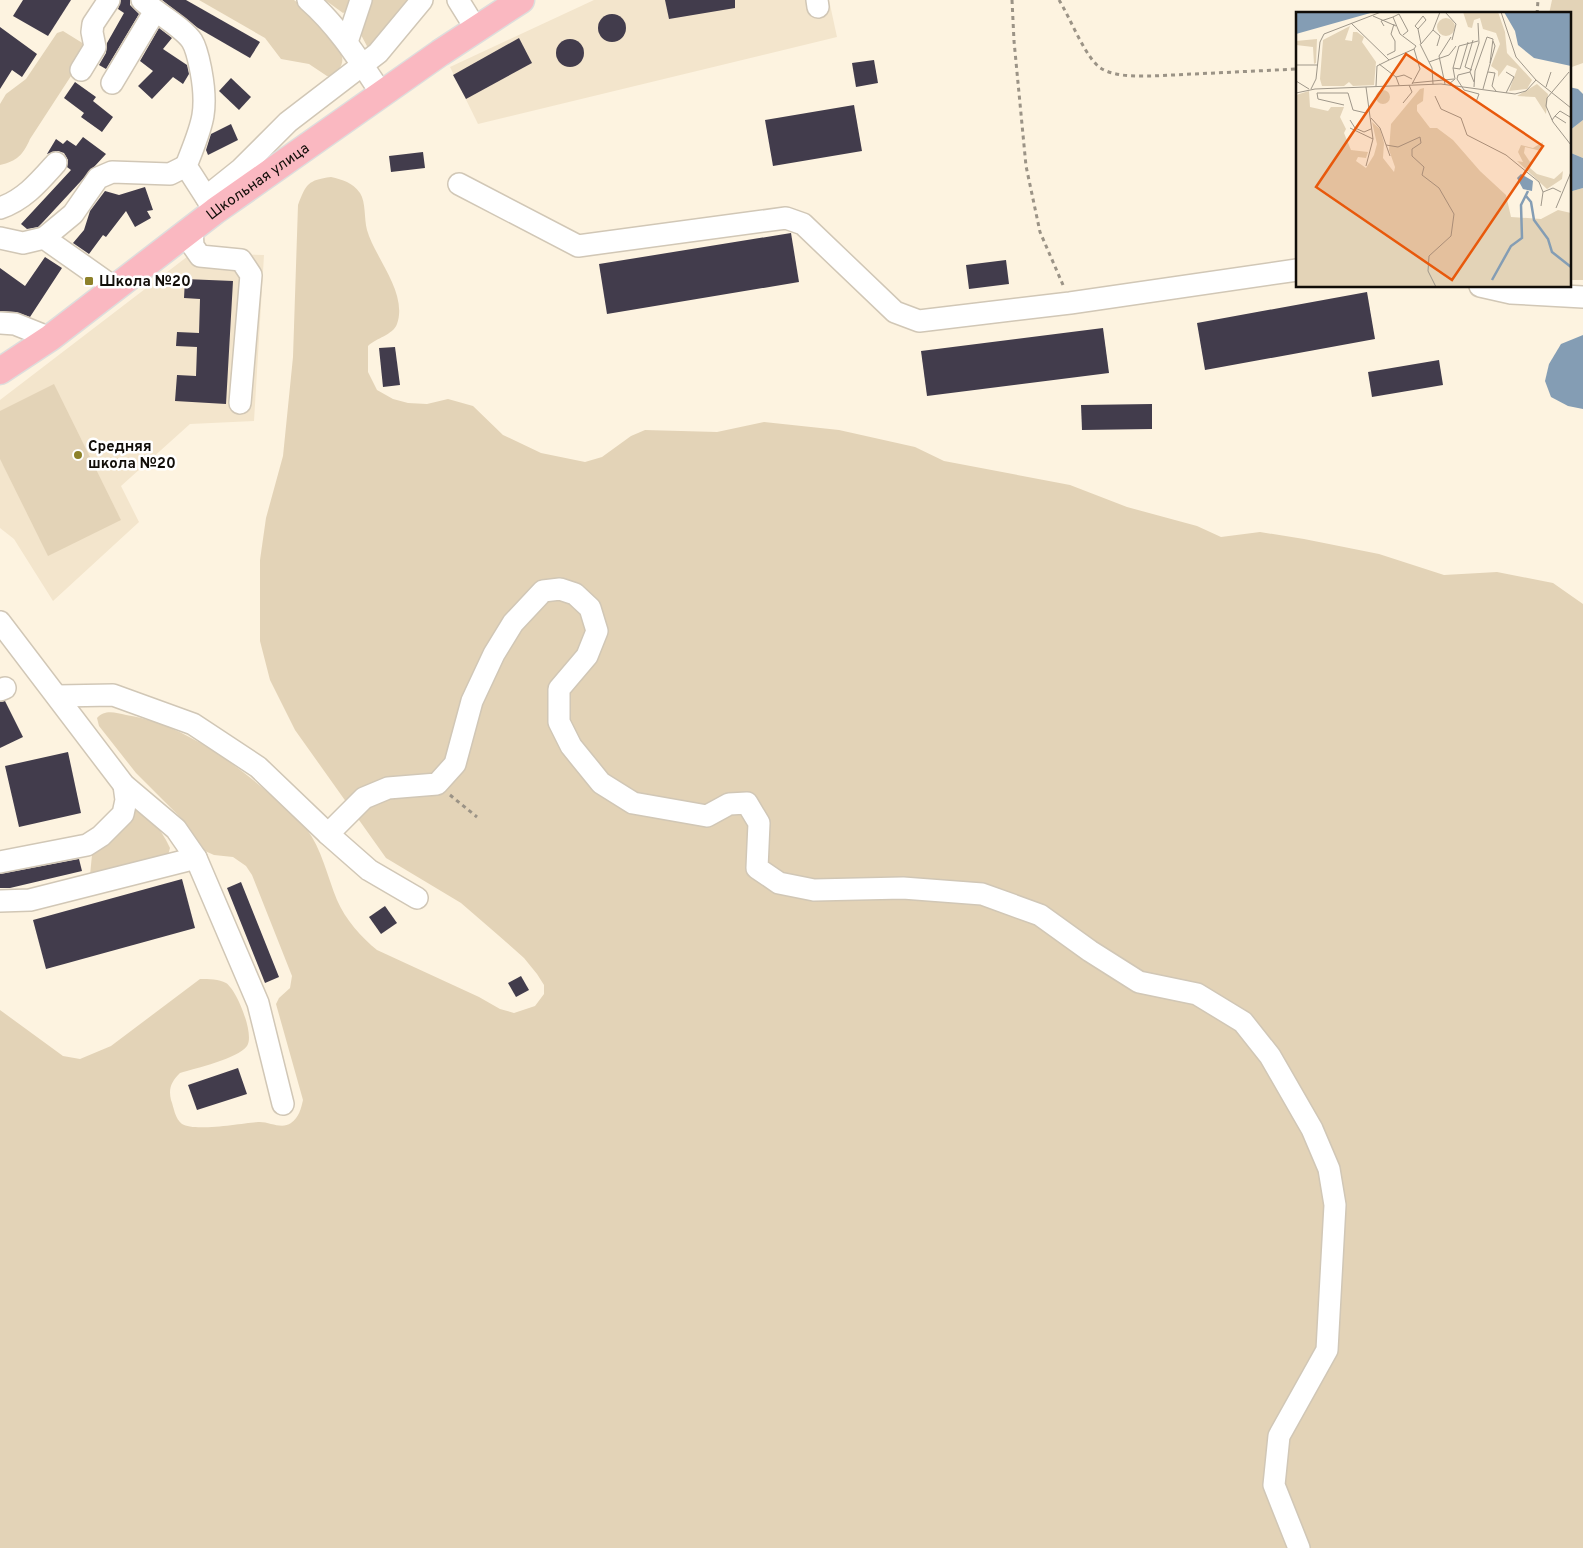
<svg xmlns="http://www.w3.org/2000/svg" width="1583" height="1548" viewBox="0 0 1583 1548" font-family="Overpass,sans-serif">
<rect width="100%" height="100%" fill="#fdf3e0"/>
<!-- built -->
<g fill="#f3e5cc">
<polygon points="594,0 829,0 837,37 478,124 450,67"/>
<polygon points="192,253 264,255 254,421 190,424 121,486 139,522 53,601 14,539 0,528 0,400"/>
</g>
<!-- green -->
<g fill="#e3d3b7">
<path d="M199 0H294C307 10 339 41 342 57 344 66 337 71 332 76H327L309 64 281 59 265 38Z"/>
<polygon points="325,0 350,0 347,11 343,13"/>
<polygon points="371,0 409,0 388,30 368,48 360,33"/>
<polygon points="1552,0 1583,0 1583,63 1569,68 1569,14 1549,14"/>
<path d="M63 31 84 44V56L30 139C23 155 17 161 0 165V104L6 94 26 79 57 33Z"/>
<polygon points="1583,120 1583,158 1571,153 1569,131"/>
<path d="M331 177C343 180 352 182 360 193 366 202 364 219 367 230 375 258 408 293 397 324 393 335 376 338 368 346V372L377 390 393 399 408 403 427 404 448 399 473 406 503 435 541 453 585 462 602 457 631 436 645 430 717 432 764 422 839 430 915 447 944 461 1070 485 1127 507 1197 526 1221 537 1260 532 1304 539 1379 554 1444 575 1497 572 1553 583 1583 604V1548H0V1010L63 1056 80 1059 111 1046 200 979C209 979 219 979 226 983 237 990 255 1035 247 1046 237 1059 196 1068 180 1073 172 1081 168 1088 171 1100 174 1108 175 1119 182 1124 195 1132 242 1123 258 1122 269 1121 281 1130 291 1123 299 1117 301 1109 303 1100L276 1004 279 998 290 988 292 976 252 875 246 866 233 857 214 855 205 851 185 822 136 773 99 726 97 718C105 709 116 713 126 715 184 724 238 765 281 804 289 812 299 819 306 828 322 849 327 876 337 900 345 919 362 938 377 950L479 997 500 1009 514 1013 535 1006 544 994V985L537 974 524 958 498 935 461 903 386 858 295 730 270 680 260 641V560L266 518 283 456 293 357 298 205C306 184 308 180 331 177Z"/>
<polygon points="1583,188 1583,280 1569,280 1569,192"/>
<polygon points="54,384 121,520 48,556 0,459 0,411"/>
<path d="M136 809C151 815 163 833 170 848L168 855 90 875 92 855Z"/>
</g>
<!-- water -->
<g fill="#849db4">
<polygon points="1569,87 1578,89 1583,94 1583,120 1569,131"/>
<polygon points="1569,149 1571,153 1583,158 1583,188 1569,192"/>
<polygon points="1583,335 1583,409 1568,406 1551,397 1545,381 1549,364 1561,344"/>
</g>
<!-- building -->
<g fill="#423c4c">
<polygon points="23,0 71,0 48,36 13,16"/>
<polygon points="121,0 130,0 130,5 139,14 106,69 99,65 106,53 107,43 124,13 118,9"/>
<polygon points="162,0 186,0 260,42 250,58 198,28"/>
<polygon points="665,0 735,0 735,8 669,19"/>
<circle cx="612" cy="28" r="14"/>
<polygon points="0,27 37,54 22,77 12,70 0,89"/>
<polygon points="159,28 172,38 163,49 187,65 189,74 183,84 173,77 152,99 138,86 153,71 140,61"/>
<polygon points="519,38 532,63 466,99 453,75"/>
<circle cx="570" cy="53" r="14"/>
<polygon points="874,60 878,83 856,87 852,63"/>
<polygon points="231,78 251,97 239,110 219,91"/>
<polygon points="75,82 96,97 93,101 113,117 102,132 81,117 84,113 64,98"/>
<polygon points="854,105 862,151 773,166 765,120"/>
<polygon points="231,124 238,140 208,155 206,150 211,134"/>
<polygon points="83,137 106,154 43,222 38,227 27,229 21,224 71,170 67,167 68,160 64,153 58,151 47,154 56,139 63,144 67,140 76,146"/>
<polygon points="423,152 425,168 391,172 389,156"/>
<polygon points="145,187 153,210 147,211 151,218 135,227 126,211 106,237 103,235 89,254 73,243 84,230 90,211 105,191 119,195"/>
<polygon points="791,233 799,282 607,314 599,264"/>
<polygon points="45,257 62,268 30,317 16,312 0,311 0,268 25,286"/>
<polygon points="1006,260 1009,284 969,289 966,265"/>
<polygon points="185,279 233,281 226,404 175,401 177,375 196,376 197,347 176,346 177,332 199,333 200,299 184,298"/>
<polygon points="1367,292 1375,339 1205,370 1197,323"/>
<polygon points="1103,328 1109,373 927,396 921,351"/>
<polygon points="395,347 400,385 383,387 379,348"/>
<polygon points="1439,360 1443,385 1372,397 1368,372"/>
<polygon points="1152,404 1152,429 1082,430 1081,405"/>
<polygon points="5,701 23,737 0,748 0,702"/>
<polygon points="68,752 81,813 19,827 5,766"/>
<polygon points="79,859 82,871 10,888 0,888 0,874"/>
<polygon points="182,879 195,928 46,969 33,920"/>
<polygon points="241,882 279,977 265,983 227,888"/>
<polygon points="385,906 397,923 381,934 369,917"/>
<polygon points="521,976 529,990 516,997 508,983"/>
<polygon points="238,1068 247,1094 197,1110 188,1085"/>
</g>
<g fill="none" stroke-linecap="round" stroke-linejoin="round">
<defs>
<g id="minor">
<path d="M142 0C155 12 183 27 192 41 197 49 199 61 201 71 209 114 201 127 186 166L213 208"/>
<path d="M308 0C338 26 359 60 381 93"/>
<polyline points="458,0 476,29"/>
<polyline points="817,0 818,7"/>
<polyline points="347,42 361,0"/>
<polyline points="81,70 95,47 92,32 93,24 109,0"/>
<polyline points="112,83 155,11"/>
<polyline points="459,184 578,246 786,218 803,224 895,312 919,321 1070,303 1297,270"/>
<polyline points="206,197 241,169 288,122 378,53 422,0"/>
<path d="M0 208C24 200 39 182 56 163"/>
<polyline points="192,228 193,246 200,256 241,260 251,275 240,403"/>
<polyline points="0,238 23,243 44,238 115,288"/>
<polyline points="44,238 73,214 98,178 112,172 170,174 186,166"/>
<polyline points="1480,286 1511,293 1583,297"/>
<polyline points="0,323 15,324 50,338"/>
<polyline points="0,622 124,785 176,829 196,858 258,1003 283,1104"/>
<polyline points="0,690 5,688"/>
<polyline points="58,696 113,695 193,724 258,767 328,834 369,870 417,898"/>
<polyline points="328,834 364,798 388,788 437,784 455,764 472,701 494,654 513,623 543,591 560,589 575,594 590,608 597,631 587,656 559,689 559,722 571,746 601,783 633,803 707,816 729,804 747,803 759,823 757,868 779,883 814,890 903,888 982,894 1040,915 1090,951 1139,982 1197,994 1243,1022 1270,1056 1312,1129 1329,1169 1335,1205 1327,1350 1279,1436 1274,1485 1299,1548"/>
<polyline points="0,862 87,845 101,836 123,814 126,800 124,785"/>
<polyline points="0,901 30,900 196,858"/>
</g>
<g id="major">
<path id="s1" d="M0 371 50 338 215 211 440 53 521 0"/>
</g>
</defs>
<!-- minor casing -->
<use href="#minor" stroke="#d1c7b6" stroke-width="24"/>
<!-- major casing -->
<use href="#major" stroke="#dedddc" stroke-width="29"/>
<!-- path -->
<g stroke="#9b9386" stroke-width="3" stroke-dasharray="4 4" stroke-linecap="butt">
<polyline points="1012,0 1014,41 1026,166 1040,232 1063,285"/>
<path d="M1059 0C1070 17 1086 60 1102 69 1117 77 1136 76 1152 76L1297 69"/>
<polyline points="1537,14 1538,0"/>
<polyline points="450,795 477,817"/>
</g>
<!-- minor -->
<use href="#minor" stroke="#fff" stroke-width="21"/>
<!-- major -->
<use href="#major" stroke="#fab8c1" stroke-width="26"/>
</g>
<!-- markers -->
<g fill="#8d8129" stroke="#fff" stroke-width="2">
<rect x="84" y="276" width="10" height="10" rx="2.5"/>
<circle cx="78" cy="455" r="5"/>
</g>
<g text-anchor="middle" stroke-width="5" stroke-linejoin="round" paint-order="stroke">
<!-- street labels -->
<g font-size="15" fill="#110d08" stroke="#fff">
<text dy="5" stroke="none"><textPath href="#s1" startOffset="320">Школьная улица</textPath></text>
</g>
<!-- poi labels -->
<g font-size="15" font-weight="bold" fill="#110d08" stroke="#fff" text-anchor="start">
<text x="99" y="286">Школа №20</text>
<text x="88" y="451">Средняя<tspan x="88" dy="17">школа №20</tspan></text>
</g>
</g>
<!-- overview -->
<g transform="translate(1296 12)">
<rect width="275" height="275" fill="#fdf3e0"/>
<path d="M167 0H202L209 20 211 41 236 68 231 77 213 79 221 57 211 53 202 65V59L195 54 204 32 200 21 187 17 184 6 178 8 176 16 172 15ZM141 15a9 9 0 1 1 18 0a9 9 0 1 1-18 0ZM54 14 49 28 56 29 57 20H61L68 25 66 30 80 50 78 73 57 74 53 70 48 74H26L24 67 27 28ZM21 27 20 51 18 52 17 35 0 33V29ZM241 72 252 82 250 102 239 85 221 84ZM128 76 127 89 121 93V99L134 116H141L157 128 184 159 210 183 215 205 245 207 262 198 275 201V275H0V83L13 79 14 95 32 99 35 95H48L44 105 50 117 48 121 55 138 72 140 70 146 62 145 60 149 70 156 78 143 81 132 76 110 84 117 88 131 87 146 98 160 99 155 93 138 95 112 124 77ZM80 85a7 7 0 1 1 14 0a7 7 0 1 1-14 0ZM247 130 245 139 229 135 228 141 234 150 241 143 234 156 241 162 258 167 267 159 266 167 251 177 221 149 227 150 222 140 225 133 237 136Z" fill="#e3d3b7"/>
<path d="M0 0H78L0 22ZM208 0H275V54L238 46 222 33 219 19ZM225 162 237 169 236 179 227 177 221 166Z" fill="#849db4"/>
<path fill="none" stroke="#849db4" stroke-width="2.5" d="M230 184 235 190 238 208 252 227 256 240 275 255M196 268 215 234 226 226 225 193 232 179"/>
<path fill="none" stroke="#9f978a" stroke-width="1" d="M149 0 160 12 156 28M205 0 220 45 240 68M77 4 100 14M55 11 93 48 81 54 80 74M88 14 85 9 97 5M122 17 119 14 127 4 130 8 122 17 125 32 137 18 144 0M137 18 144 24 141 34M107 23 112 19 103 2 97 5 104 22 120 34 118 37 124 57 116 72M124 32 136 56 137 72M91 43 99 39V29L95 22 98 12M93 48 118 37M133 50 153 43 160 34M83 52 100 65 103 73M0 53H22M157 56 164 57 172 30M176 58 169 55 177 28M174 60 162 63 161 67 168 78 183 82 180 90M192 60 199 61 196 74 200 79M273 60 251 86 250 94 257 110 275 133M100 65 108 63 116 67M0 69 13 77M178 70 174 60 183 31 182 11M116 71 158 67M149 72 143 44 155 25M153 72 159 67 157 56 163 34 182 29M70 75 77 127 70 154M178 75 179 59 191 25 197 27 194 51M250 75 255 60M15 77 20 67 24 30 28 22 85 0M187 77 199 34 197 29M0 81 19 77 145 72 219 82 230 79 240 68 275 96M52 81 57 98 70 101M210 81 218 65 210 60M139 84 145 97 165 106 171 123 210 143 243 170 247 180 245 194M107 91 116 80 113 73M48 93 22 87 21 81H52M259 104 264 99 274 105M75 106 84 116 94 144M54 108 59 116 68 120 75 117M256 108 259 104 270 111M54 116 77 127M90 133 102 135 124 125 125 131 116 137V144L128 155 126 163 143 176 158 202 155 224 133 244 132 259 140 275M247 180 257 176 265 180M260 196 275 160"/>
<path fill="#e8590c" fill-opacity="0.15" stroke="#e8590c" stroke-width="2.5" d="M110 42 247 134 156 268 20 175Z"/>
<rect width="275" height="275" fill="none" stroke="#110d08" stroke-width="2.5"/>
</g>
</svg>
